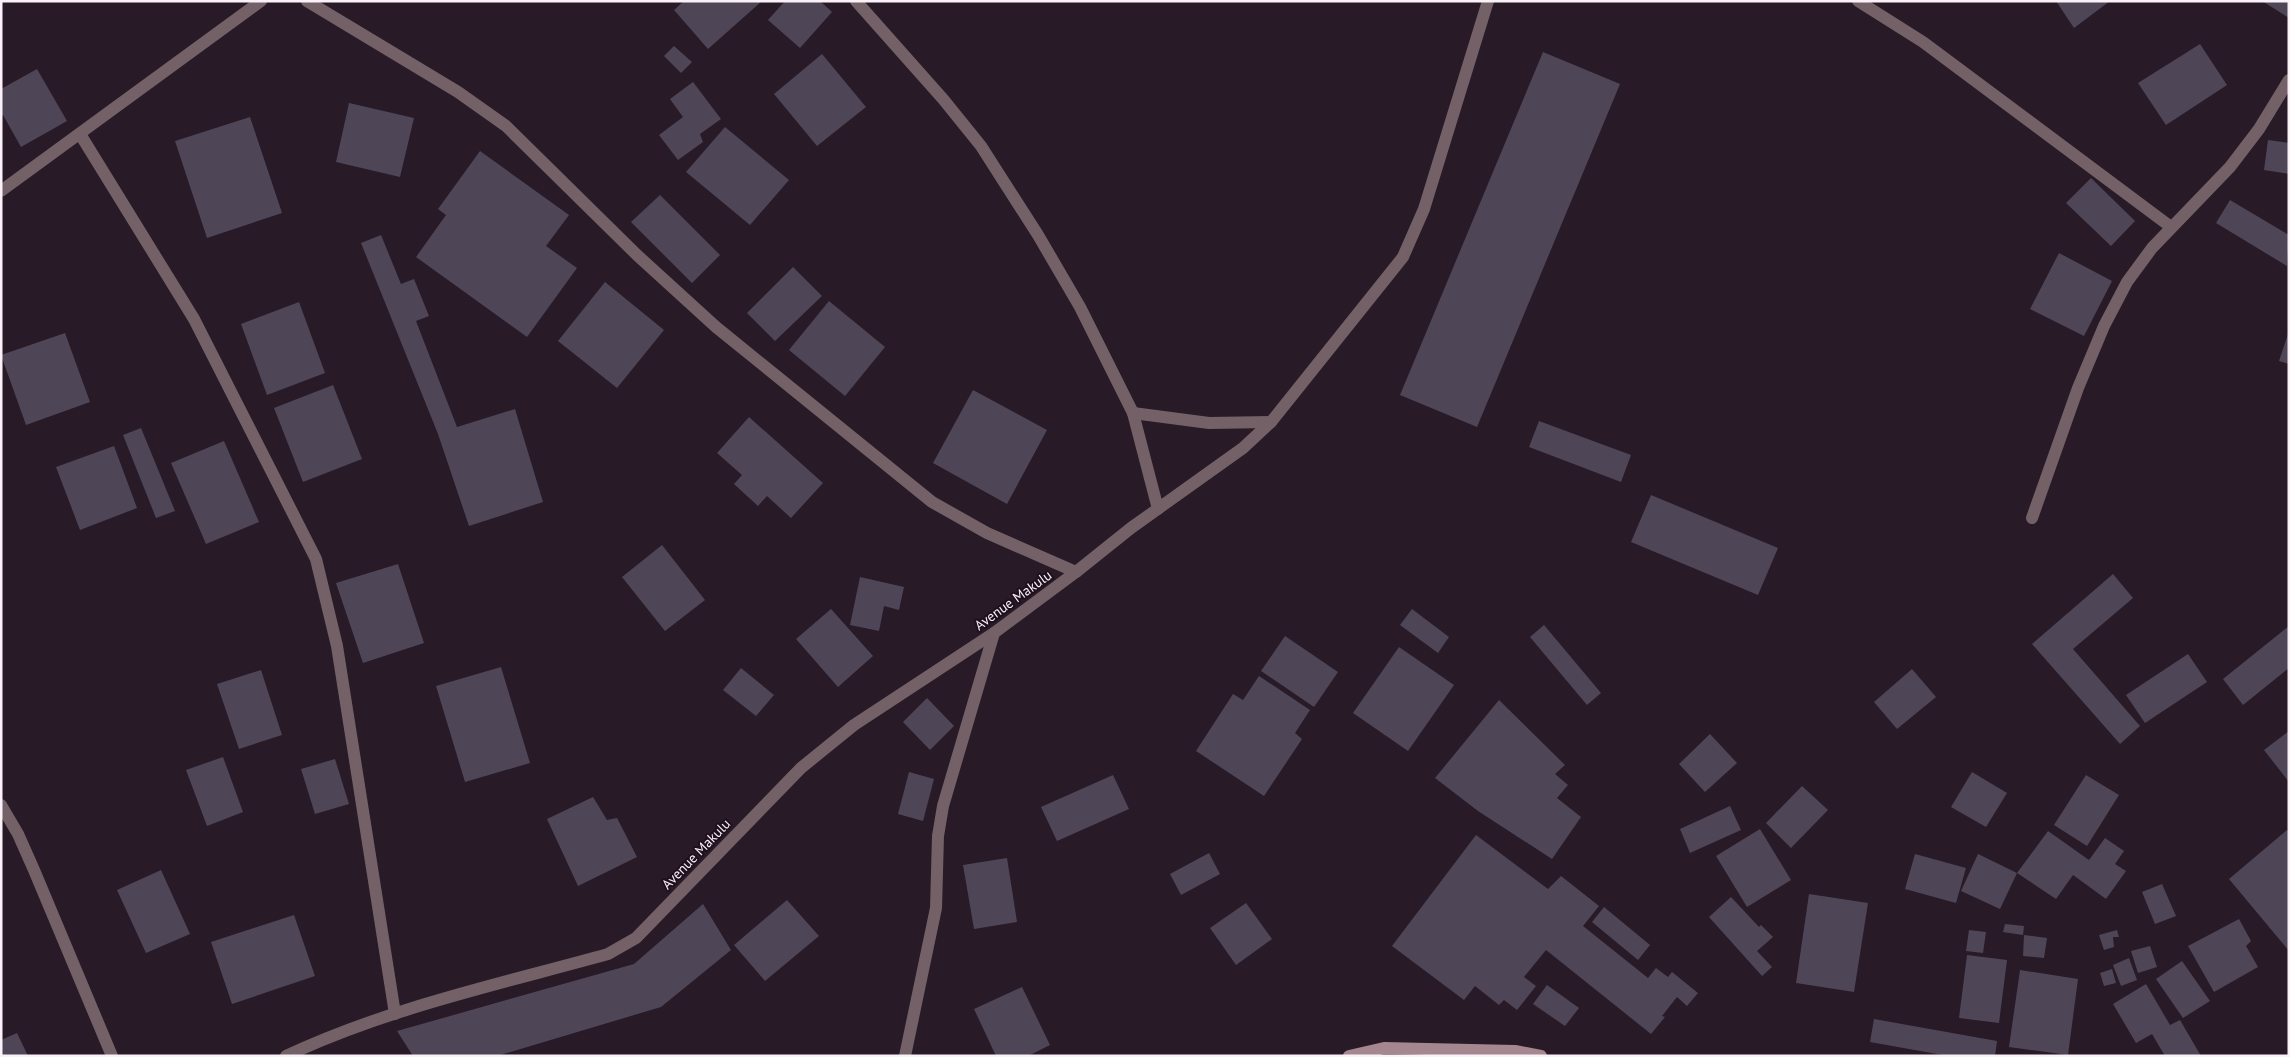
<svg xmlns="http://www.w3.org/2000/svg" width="2290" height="1057" viewBox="0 0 2290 1057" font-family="'PT Sans',sans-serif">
<rect width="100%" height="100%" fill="#281a26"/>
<!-- building -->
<g fill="#4e4657">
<polygon points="684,1 762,1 708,49 674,10"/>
<polygon points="785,1 820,1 832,12 800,48 768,20"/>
<polygon points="2056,1 2110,1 2074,28"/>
<polygon points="2262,1 2289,1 2289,18"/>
<polygon points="2200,44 2227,85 2166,125 2138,83"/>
<polygon points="674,46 692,62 681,73 664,56"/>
<polygon points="1543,52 1620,84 1477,427 1400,395"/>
<polygon points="822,54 866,107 817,146 774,94"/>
<polygon points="37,69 67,121 21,147 3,115 1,116 1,89"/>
<polygon points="693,82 721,119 700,134 703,142 678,160 659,135 683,117 670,99"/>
<polygon points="349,103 414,118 400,177 336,162"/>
<polygon points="250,117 282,213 207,238 175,141"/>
<polygon points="725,127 789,180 750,225 686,172"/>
<polygon points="2268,140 2289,143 2289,174 2264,170"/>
<polygon points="480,151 569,215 546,246 577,268 527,337 416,257 446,215 438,209"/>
<polygon points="2091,178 2135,221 2111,246 2066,203"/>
<polygon points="660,195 720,255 692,283 631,222"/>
<polygon points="2230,200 2289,235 2287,266 2216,223"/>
<polygon points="381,235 401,284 414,279 429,316 416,321 457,427 515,409 543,502 469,526 438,434 361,243"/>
<polygon points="2059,253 2112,281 2084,336 2030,309"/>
<polygon points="793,267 822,296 775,341 747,313"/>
<polygon points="605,282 664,330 617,388 558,341"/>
<polygon points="829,301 885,347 845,396 789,350"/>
<polygon points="299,302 325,373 267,395 241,324"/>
<polygon points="2289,331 2289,364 2279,361"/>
<polygon points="65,333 90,402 26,425 1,355"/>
<polygon points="333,385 362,459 303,482 274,408"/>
<polygon points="973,390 1047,430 1007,504 933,463"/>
<polygon points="749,417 823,483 791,518 767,496 758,506 734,484 742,475 717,453"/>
<polygon points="1539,421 1631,455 1621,482 1529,447"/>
<polygon points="141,428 175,511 156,518 123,435"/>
<polygon points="224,441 259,522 206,544 171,463"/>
<polygon points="114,446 137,508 80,530 56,467"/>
<polygon points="1651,495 1778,548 1758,595 1631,542"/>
<polygon points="662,545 705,600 665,631 622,577"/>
<polygon points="398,564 424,643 363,663 336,583"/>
<polygon points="2113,574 2133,598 2073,649 2140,726 2120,744 2032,644"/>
<polygon points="860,577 904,587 899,610 884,606 879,631 850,625"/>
<polygon points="831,609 873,656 838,687 796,639"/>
<polygon points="1412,609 1449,637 1438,653 1400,625"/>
<polygon points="1544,625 1601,693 1587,705 1530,637"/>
<polygon points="2289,626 2289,668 2243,705 2223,679"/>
<polygon points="1285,636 1338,672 1314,707 1261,671"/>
<polygon points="1399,647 1454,685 1408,751 1353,713"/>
<polygon points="2188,654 2207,682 2145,723 2126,695"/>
<polygon points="501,667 530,763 465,782 436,686"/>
<polygon points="741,668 774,695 756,716 723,690"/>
<polygon points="1912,669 1936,697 1897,729 1874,702"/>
<polygon points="261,670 282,735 239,749 217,684"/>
<polygon points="1259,676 1310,710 1295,733 1302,739 1264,796 1196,751 1233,694 1243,700"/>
<polygon points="927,698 954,726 930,750 903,722"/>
<polygon points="1499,700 1565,765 1555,774 1568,785 1557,798 1581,817 1552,859 1478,811 1435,778"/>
<polygon points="2289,731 2289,782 2264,750"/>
<polygon points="1710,734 1737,763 1705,792 1679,764"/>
<polygon points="223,757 243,812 207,826 186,770"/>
<polygon points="335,759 349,804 315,814 301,769"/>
<polygon points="909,772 934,779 923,821 898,814"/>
<polygon points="1972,772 2007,793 1986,827 1951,807"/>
<polygon points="1113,775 1129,809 1057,841 1041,807"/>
<polygon points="2086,775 2119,795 2087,846 2054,825"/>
<polygon points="1802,786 1828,810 1791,848 1766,823"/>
<polygon points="593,797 607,820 617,818 637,857 578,886 547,819"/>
<polygon points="1730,806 1741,830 1690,853 1680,829"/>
<polygon points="1760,829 1791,880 1747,907 1716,856"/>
<polygon points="2287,830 2289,832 2289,951 2229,879"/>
<polygon points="2048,831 2089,860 2105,838 2124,851 2115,864 2126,871 2106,899 2073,875 2056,899 2017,873"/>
<polygon points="1476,835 1548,889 1561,876 1599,906 1583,926 1648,978 1656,968 1668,977 1672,972 1698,993 1687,1006 1677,997 1662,1016 1665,1017 1651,1034 1546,950 1524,977 1536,986 1517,1010 1504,1000 1499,1005 1475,986 1464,1000 1392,946"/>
<polygon points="1209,853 1220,874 1181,895 1170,874"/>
<polygon points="1915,854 1966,868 1956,903 1905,889"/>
<polygon points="1978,854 2017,873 2000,909 1961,891"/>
<polygon points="1007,858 1017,922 974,929 963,865"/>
<polygon points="161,870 190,934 146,953 117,890"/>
<polygon points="2162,884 2176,916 2155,924 2142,892"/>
<polygon points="1809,894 1868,903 1854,992 1796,983"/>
<polygon points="1731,897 1759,927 1761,925 1773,937 1757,951 1772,967 1762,976 1709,917"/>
<polygon points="787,900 819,936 765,981 734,945"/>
<polygon points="1246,903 1272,939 1236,965 1210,928"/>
<polygon points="703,904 731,950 661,1007 497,1056 413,1056 397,1031 634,964"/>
<polygon points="1604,907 1650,945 1638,960 1592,922"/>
<polygon points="294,915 315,976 232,1004 211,942"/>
<polygon points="2239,919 2251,941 2246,946 2258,967 2214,992 2188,946"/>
<polygon points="2005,924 2024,926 2023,935 2003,932"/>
<polygon points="1969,930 1986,932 1983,953 1966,951"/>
<polygon points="2117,930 2119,937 2113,937 2114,947 2104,950 2099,935"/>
<polygon points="2024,935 2047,938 2044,958 2023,956"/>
<polygon points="2150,946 2157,967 2138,973 2131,951"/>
<polygon points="1967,955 2007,960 1999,1023 1959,1018"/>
<polygon points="2129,958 2137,980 2121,986 2113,965"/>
<polygon points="2182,961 2210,1001 2183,1018 2156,979"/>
<polygon points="2112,969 2116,983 2104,986 2100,973"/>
<polygon points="2020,970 2078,979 2068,1055 2009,1047"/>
<polygon points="2146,984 2170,1025 2180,1020 2201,1056 2165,1056 2152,1034 2136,1043 2113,1004"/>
<polygon points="1547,985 1579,1008 1565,1026 1533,1004"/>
<polygon points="1022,987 1050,1045 1028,1056 996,1056 974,1009"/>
<polygon points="1874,1019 1997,1041 1995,1056 1948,1056 1870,1042"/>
<polygon points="17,1033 28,1056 1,1056 1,1040"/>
</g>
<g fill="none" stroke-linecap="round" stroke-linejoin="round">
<!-- minor -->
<g stroke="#746167" stroke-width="12">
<polyline points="307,1 458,92 506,126 637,255 716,327 932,502 987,533 1076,572"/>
<polyline points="856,1 943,99 981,146 1038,235 1080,307 1133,413 1158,509"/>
<polyline points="1858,1 1923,42 2171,227"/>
<polyline points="80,134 194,319 316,559 337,646 395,1014"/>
<polyline points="1,191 261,1"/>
<polyline points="1133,413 1209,423 1271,422"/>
<polyline points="2032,518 2078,388 2104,326 2127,282 2152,248 2230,167 2259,129 2289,80"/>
<polyline points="1,805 18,834 34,870 112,1056"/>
<path d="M286 1056C388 1008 500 984 608 954L636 938 801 768 854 725 994 633 1076 572 1131 528 1243 448 1271 422 1403 257 1424 209 1488 1"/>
<polyline points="905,1056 936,908 938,836 943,806 994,633"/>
</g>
<!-- secondary -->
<polyline stroke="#a58790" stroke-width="12" points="1349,1056 1384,1048 1515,1051 1541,1056"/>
</g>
<g text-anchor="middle" stroke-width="4" stroke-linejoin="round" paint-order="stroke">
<!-- street labels -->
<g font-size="14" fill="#fbf1f9" stroke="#1e111d">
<text transform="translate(1013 600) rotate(-36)" y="5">Avenue Makulu</text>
<text transform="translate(696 854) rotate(-46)" y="5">Avenue Makulu</text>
</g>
</g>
<!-- border -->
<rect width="2290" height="1057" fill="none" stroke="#fbf1f9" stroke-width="5"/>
</svg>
